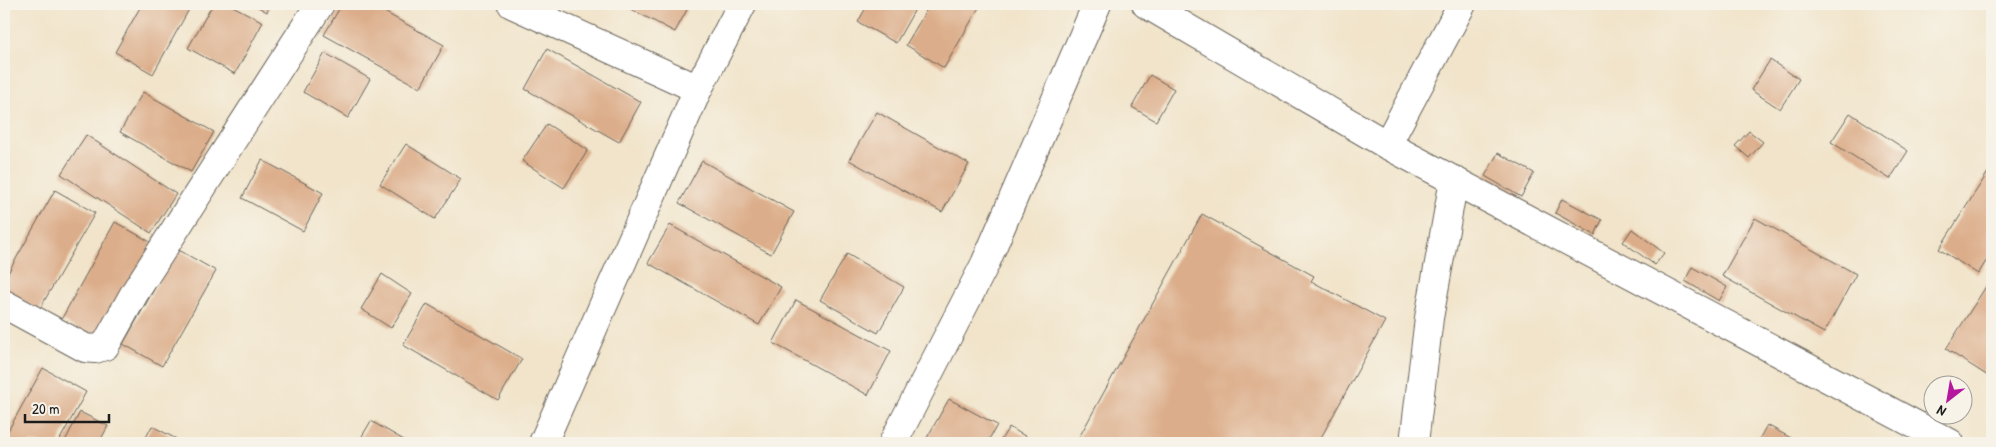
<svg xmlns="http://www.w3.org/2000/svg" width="1996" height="447" viewBox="0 0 1996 447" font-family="'Patrick Hand',sans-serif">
<rect width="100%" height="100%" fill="#f7f3e8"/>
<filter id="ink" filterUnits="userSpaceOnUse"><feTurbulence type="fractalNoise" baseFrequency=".02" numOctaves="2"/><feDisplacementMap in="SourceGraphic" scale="10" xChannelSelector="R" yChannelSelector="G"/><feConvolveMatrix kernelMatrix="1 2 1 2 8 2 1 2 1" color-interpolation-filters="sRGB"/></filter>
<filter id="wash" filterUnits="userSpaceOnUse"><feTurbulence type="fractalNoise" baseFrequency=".0096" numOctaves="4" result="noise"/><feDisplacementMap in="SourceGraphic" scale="20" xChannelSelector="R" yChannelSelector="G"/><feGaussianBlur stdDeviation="1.12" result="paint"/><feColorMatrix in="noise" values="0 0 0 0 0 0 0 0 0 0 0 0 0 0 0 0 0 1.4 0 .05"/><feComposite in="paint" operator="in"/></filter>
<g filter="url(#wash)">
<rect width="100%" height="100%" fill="#f1e4ca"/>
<g id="blocks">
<!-- building -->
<g fill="#dcad8a">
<polygon points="142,4 192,4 153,74 115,52"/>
<polygon points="213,4 229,4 263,22 235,74 188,48"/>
<polygon points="253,4 271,4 267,12"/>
<polygon points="342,4 370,4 444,45 420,88 324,35"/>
<polygon points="621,4 690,4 675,32"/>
<polygon points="868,4 918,4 896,43 858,22"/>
<polygon points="930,4 981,4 944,68 906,45"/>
<polygon points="547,49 641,102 619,142 525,89"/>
<polygon points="325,53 370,79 348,118 303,92"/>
<polygon points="1770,60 1799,79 1780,109 1751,90"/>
<polygon points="1150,75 1174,89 1156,121 1132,107"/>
<polygon points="143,92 214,132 191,172 120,132"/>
<polygon points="877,112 969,164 942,212 849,160"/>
<polygon points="1850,113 1908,151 1890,179 1831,142"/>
<polygon points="547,124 588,150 564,188 522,161"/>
<polygon points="1749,131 1763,142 1749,158 1735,146"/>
<polygon points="86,135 176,194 151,233 61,174"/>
<polygon points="406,144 461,179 435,219 380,184"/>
<polygon points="1498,153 1534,173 1521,197 1485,176"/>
<polygon points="262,160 323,193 303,231 242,198"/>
<polygon points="702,161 794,212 771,254 679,203"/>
<polygon points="1992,166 1992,252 1978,274 1939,249"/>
<polygon points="55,190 95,213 39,310 4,290 4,280"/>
<polygon points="1562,199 1602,220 1595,235 1555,213"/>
<polygon points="1202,214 1314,276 1311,281 1385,321 1318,443 1076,443"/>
<polygon points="1755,218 1856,274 1824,333 1722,276"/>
<polygon points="115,222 154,244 100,342 61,320"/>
<polygon points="670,225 781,287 759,325 648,263"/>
<polygon points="1632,229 1664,253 1655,265 1623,242"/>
<polygon points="177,249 216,271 162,366 123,344"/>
<polygon points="847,254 904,287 878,333 820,300"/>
<polygon points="1692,267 1727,287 1719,301 1685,281"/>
<polygon points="382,274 412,294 391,328 361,309"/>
<polygon points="1992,277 1992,369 1988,376 1946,349"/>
<polygon points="796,300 891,351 868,395 773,343"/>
<polygon points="427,304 522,359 498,400 403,345"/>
<polygon points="43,368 86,392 58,443 4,443 4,438"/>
<polygon points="949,399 997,425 987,443 924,443"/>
<polygon points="80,412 108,426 99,443 64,443"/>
<polygon points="371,421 409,443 358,443"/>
<polygon points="1767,425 1800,443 1757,443"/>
<polygon points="152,426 184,443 143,443"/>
<polygon points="1009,427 1037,443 999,443"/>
</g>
</g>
</g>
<g filter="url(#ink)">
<use href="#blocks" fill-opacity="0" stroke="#676259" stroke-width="1"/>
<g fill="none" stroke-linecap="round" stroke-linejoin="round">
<defs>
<g id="minor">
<polyline points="512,4 698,89"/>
<polyline points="1146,4 1387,145 1950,443"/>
<polyline points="1387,145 1462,4"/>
<polyline points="4,304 85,348 95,349 105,346 135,292 320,4"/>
<polyline points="543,443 698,89 742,4"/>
<polyline points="893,443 985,264 1097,4"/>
<polyline points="1414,443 1429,318 1454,180"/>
</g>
</defs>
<!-- minor casing -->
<use href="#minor" stroke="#676259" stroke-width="30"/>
<!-- minor -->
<use href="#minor" stroke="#fff" stroke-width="28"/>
</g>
</g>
<!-- margin -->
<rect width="1996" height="447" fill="none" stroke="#f7f3e8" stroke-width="20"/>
<!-- north arrow -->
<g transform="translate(1948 400) rotate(211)"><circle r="24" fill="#f7f3e8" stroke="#9f9d96"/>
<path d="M0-4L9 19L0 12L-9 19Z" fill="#b5179e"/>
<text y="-8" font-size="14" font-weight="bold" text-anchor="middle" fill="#1c1c1c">N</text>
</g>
<!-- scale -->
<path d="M25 414v8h84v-8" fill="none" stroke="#1c1c1c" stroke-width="2.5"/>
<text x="32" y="414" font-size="15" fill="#1c1c1c" stroke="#f7f3e8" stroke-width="4" paint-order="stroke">20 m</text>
</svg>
